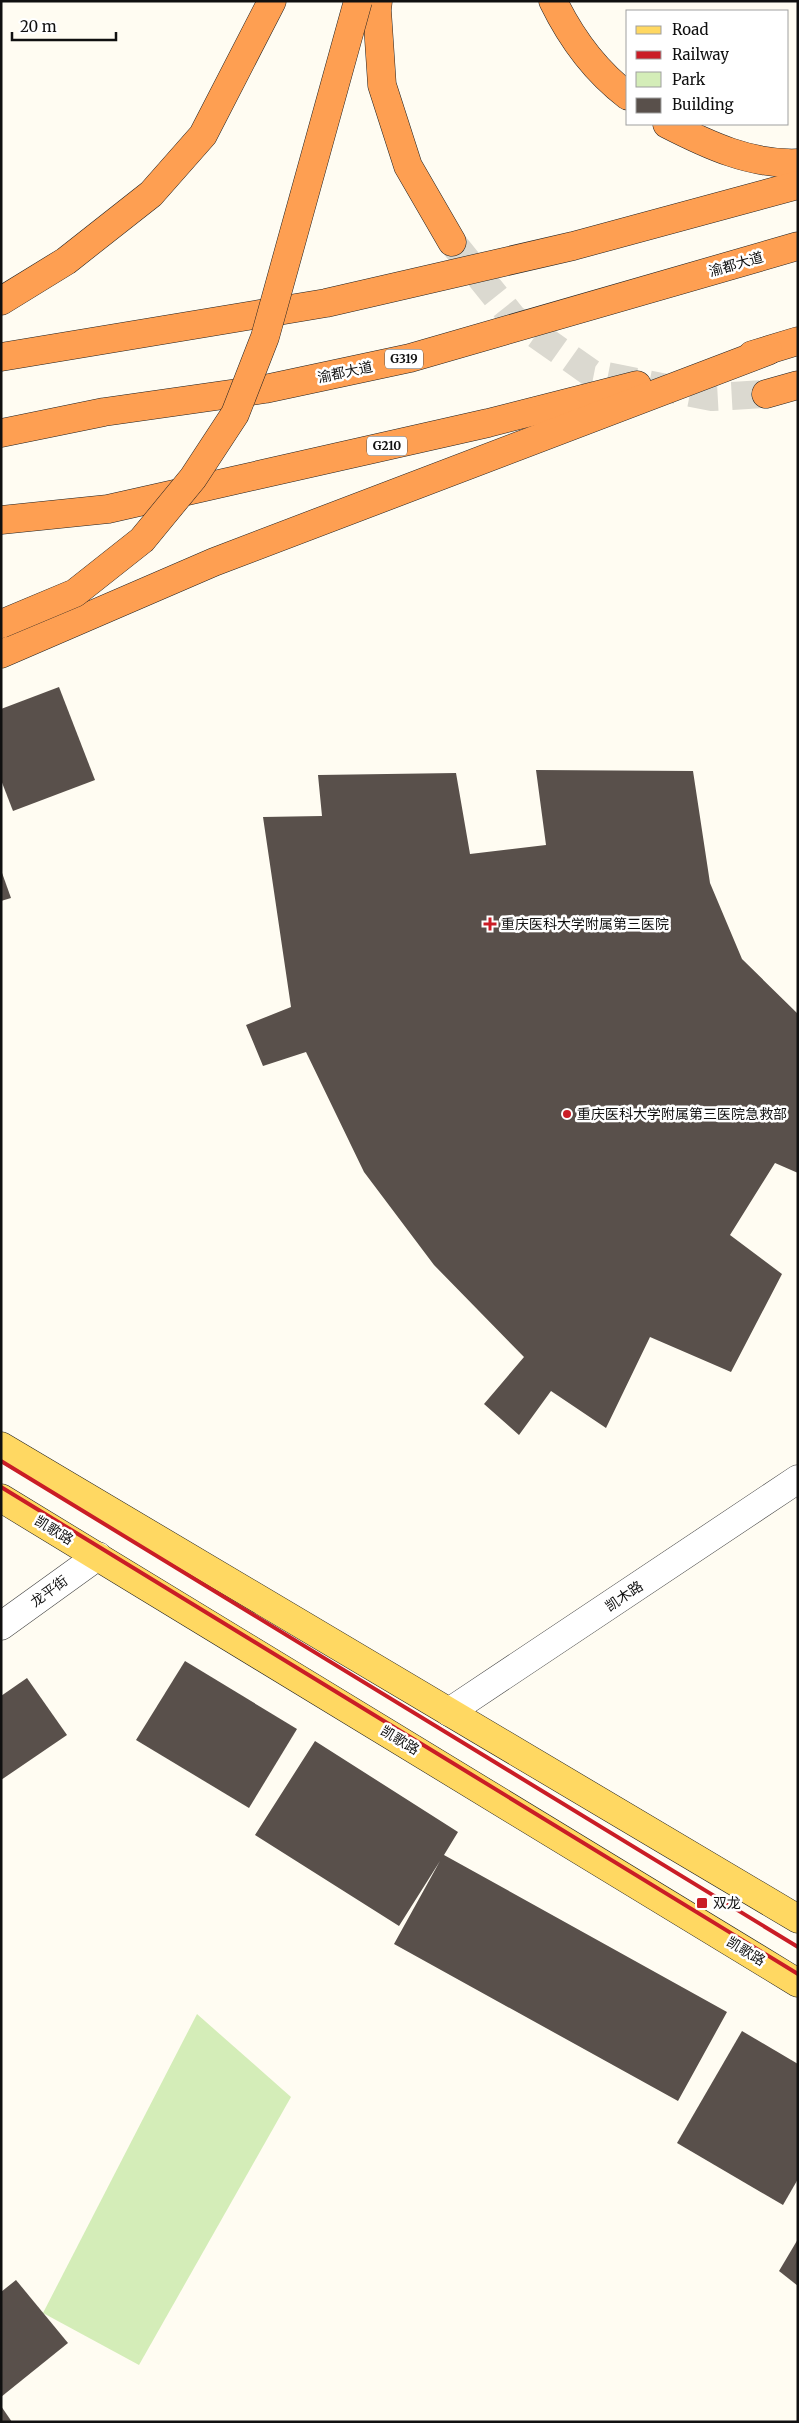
<svg xmlns="http://www.w3.org/2000/svg" width="799" height="2423" viewBox="0 0 799 2423" font-family="Merriweather,'Noto Sans SC',serif">
<rect width="100%" height="100%" fill="#fffcf2"/>
<!-- green -->
<polygon fill="#d4edb8" points="197,2014 291,2097 139,2365 43,2313"/>
<!-- building -->
<g fill="#59504b">
<polygon points="59,687 95,780 13,811 1,780 1,709"/>
<polygon points="536,770 693,771 710,883 742,959 798,1014 798,1173 775,1163 730,1235 782,1274 731,1372 650,1337 606,1428 551,1391 519,1435 484,1404 524,1357 434,1265 364,1172 306,1052 263,1066 246,1025 291,1007 263,817 322,816 318,775 456,773 470,854 546,845"/>
<polygon points="1,870 11,898 1,901"/>
<polygon points="185,1661 297,1729 249,1808 136,1740"/>
<polygon points="27,1678 67,1735 1,1780 1,1696"/>
<polygon points="315,1741 458,1832 444,1855 727,2012 678,2101 394,1944 440,1861 399,1926 255,1835"/>
<polygon points="742,2031 798,2064 798,2179 783,2205 677,2143"/>
<polygon points="798,2239 798,2286 779,2271"/>
<polygon points="16,2280 68,2343 1,2397 1,2292"/>
<polygon points="1,2406 12,2422 1,2422"/>
</g>
<g fill="none" stroke-linecap="round" stroke-linejoin="round">
<!-- highway-tunnel -->
<polyline stroke="#dbd9d0" stroke-width="28" stroke-dasharray="28 14" stroke-linecap="butt" points="452,242 513,318 591,373 712,397 766,394"/>
<defs>
<g id="minor">
<polyline points="1,1626 98,1556"/>
<polyline points="449,1712 798,1479"/>
</g>
<g id="major">
<polyline points="1,1446 798,1919"/>
<polyline points="1,1498 798,1983"/>
</g>
<g id="highway">
<polyline points="378,1 377,10 382,85 408,166 452,242"/>
<path d="M553 1C571 38 595 71 628 96"/>
<path d="M667 124C708 145 751 165 798 163"/>
<polyline points="1,301 66,261 151,194 203,135 272,1"/>
<polyline points="752,355 798,341"/>
<polyline points="1,357 326,303 573,246 798,185"/>
<polyline points="766,394 798,385"/>
<polyline points="1,433 104,412 265,389 410,358 798,246"/>
<polyline points="1,520 108,509 488,423 637,385"/>
<polyline points="1,654 214,562 768,351"/>
</g>
</defs>
<!-- minor casing -->
<use href="#minor" stroke="#434343" stroke-width="29"/>
<!-- major casing -->
<use href="#major" stroke="#212121" stroke-width="29"/>
<!-- highway casing -->
<use href="#highway" stroke="#212121" stroke-width="29"/>
<!-- minor -->
<use href="#minor" stroke="#fff" stroke-width="28"/>
<!-- major -->
<use href="#major" stroke="#ffd862" stroke-width="28"/>
<!-- highway -->
<use href="#highway" stroke="#fe9f52" stroke-width="28"/>
<!-- rail -->
<g stroke="#ca1d26" stroke-width="4">
<polyline points="1,1461 798,1947"/>
<polyline points="1,1487 798,1974"/>
</g>
<defs>
<polyline id="highway-bridge" points="1,624 75,593 142,540 193,478 235,414 265,337 358,1"/>
</defs>
<!-- highway-bridge casing -->
<use href="#highway-bridge" stroke="#212121" stroke-width="29" stroke-linecap="butt"/>
<!-- highway-bridge -->
<use href="#highway-bridge" stroke="#fe9f52" stroke-width="28"/>
</g>
<!-- markers -->
<g fill="#ca1d26" stroke="#fff" stroke-width="2">
<path d="M487.5 916.5h5v5h5v5h-5v5h-5v-5h-5v-5h5z"/>
<circle cx="567" cy="1114" r="5"/>
<rect x="696" y="1897" width="12" height="12" rx="2.5"/>
</g>
<g text-anchor="middle" stroke-width="5" stroke-linejoin="round" paint-order="stroke">
<!-- shield labels -->
<g fill="#fff" stroke="#585858" stroke-width="1">
<rect x="385" y="349.5" width="38" height="19" rx="4"/>
<rect x="367" y="436.5" width="40" height="19" rx="4"/>
</g>
<g font-size="12" font-weight="bold" fill="#101010">
<text x="404" y="363">G319</text>
<text x="387" y="450">G210</text>
</g>
<!-- street labels -->
<g font-size="14" fill="#101010" stroke="#fff">
<text transform="translate(736 264) rotate(-16)" y="5">渝都大道</text>
<text transform="translate(345 372) rotate(-12)" y="5">渝都大道</text>
<text transform="translate(54 1530) rotate(31)" y="5">凯歌路</text>
<text transform="translate(49 1591) rotate(-36)" y="5">龙平街</text>
<text transform="translate(624 1596) rotate(-34)" y="5">凯木路</text>
<text transform="translate(400 1740) rotate(31)" y="5">凯歌路</text>
<text transform="translate(746 1951) rotate(31)" y="5">凯歌路</text>
</g>
<!-- poi labels -->
<g font-size="14" fill="#101010" stroke="#fff" text-anchor="start">
<text x="501" y="929">重庆医科大学附属第三医院</text>
<text x="577" y="1119">重庆医科大学附属第三医院急救部</text>
<text x="713" y="1908">双龙</text>
</g>
</g>
<!-- border -->
<rect width="799" height="2423" fill="none" stroke="#101010" stroke-width="5"/>
<!-- legend -->
<rect x="626" y="10" width="162" height="115" fill="#ffffff" stroke="#9f9f9f"/>
<rect x="636" y="26" width="25" height="8" fill="#ffd862" stroke="#9f9f9f"/>
<text x="672" y="35" font-size="15" fill="#101010">Road</text>
<rect x="636" y="51" width="25" height="8" fill="#ca1d26" stroke="#9f9f9f"/>
<text x="672" y="60" font-size="15" fill="#101010">Railway</text>
<rect x="636" y="72" width="25" height="15" fill="#d4edb8" stroke="#9f9f9f"/>
<text x="672" y="85" font-size="15" fill="#101010">Park</text>
<rect x="636" y="98" width="25" height="15" fill="#59504b" stroke="#9f9f9f"/>
<text x="672" y="110" font-size="15" fill="#101010">Building</text>
<!-- scale -->
<path d="M12 32v8h104v-8" fill="none" stroke="#101010" stroke-width="2.5"/>
<text x="20" y="32" font-size="15" fill="#101010" stroke="#ffffff" stroke-width="4" paint-order="stroke">20 m</text>
</svg>
